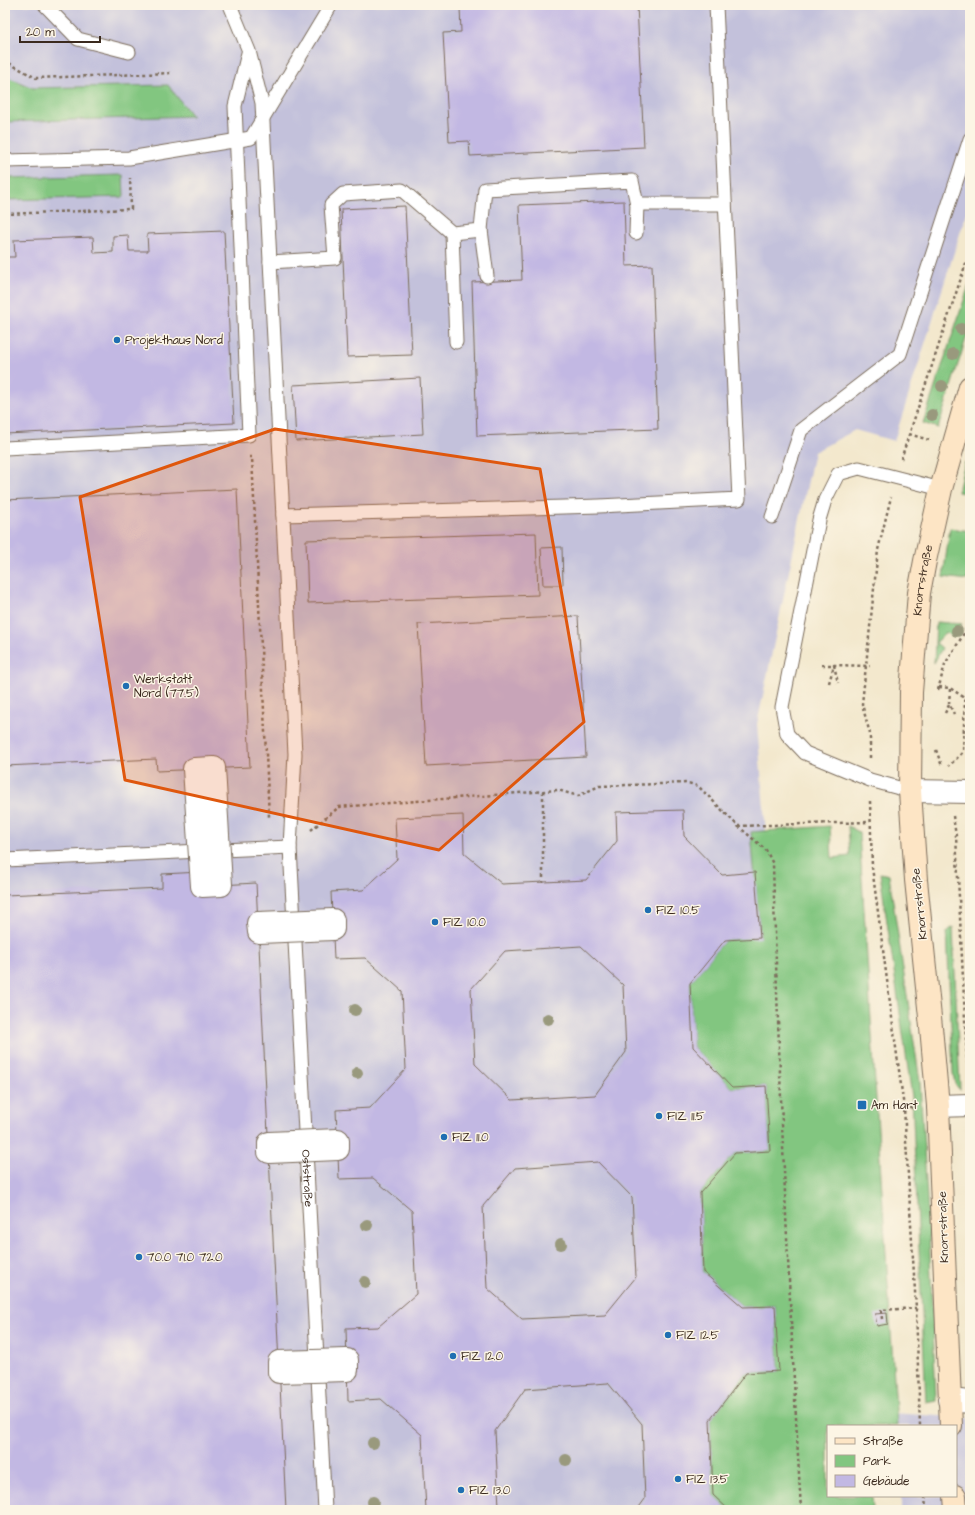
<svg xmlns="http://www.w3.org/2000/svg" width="975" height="1515" viewBox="0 0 975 1515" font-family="'Architects Daughter',sans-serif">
<rect width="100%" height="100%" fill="#fcf5e5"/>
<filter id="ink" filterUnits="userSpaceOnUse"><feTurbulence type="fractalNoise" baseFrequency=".025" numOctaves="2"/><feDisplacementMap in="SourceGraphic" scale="8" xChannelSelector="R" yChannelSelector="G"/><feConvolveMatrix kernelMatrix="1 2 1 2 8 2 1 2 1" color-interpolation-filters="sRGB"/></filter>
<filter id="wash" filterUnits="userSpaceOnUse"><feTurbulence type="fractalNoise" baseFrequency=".012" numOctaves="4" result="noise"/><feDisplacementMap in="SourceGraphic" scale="16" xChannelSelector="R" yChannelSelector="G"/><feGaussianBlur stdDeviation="0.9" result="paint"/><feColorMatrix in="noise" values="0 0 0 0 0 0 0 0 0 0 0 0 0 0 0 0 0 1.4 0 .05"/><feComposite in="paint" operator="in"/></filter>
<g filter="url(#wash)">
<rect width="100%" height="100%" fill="#f3e8cd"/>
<!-- industrial -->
<polygon fill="#c3c1db" points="5,5 970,5 970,202 894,441 855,430 814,452 757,724 813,1408 970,1418 970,1510 901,1510 901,1496 956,1496 956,1426 828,1426 828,1496 872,1496 873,1510 5,1510"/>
<!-- green -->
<g fill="#82c680" stroke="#5e784f">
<polygon points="5,76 33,88 168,85 192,116 5,122"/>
<polygon points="123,175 124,197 5,200 5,178"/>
<polygon points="970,282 970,326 938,428 923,423"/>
<polygon points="965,462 970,464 970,494 958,492"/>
<polygon points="950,528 970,531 970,564 968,580 943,577"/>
<polygon points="936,622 962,624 951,637 946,632 936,643 942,648 934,663"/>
<polygon points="830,826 832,858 850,856 848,826 859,832 897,1426 828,1426 828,1496 872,1496 873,1510 729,1510 713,1495 710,1420 746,1373 779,1371 775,1306 743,1307 703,1272 700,1193 735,1153 770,1151 766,1086 732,1088 693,1047 690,983 725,940 760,937 751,832"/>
<polygon points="880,873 889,875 920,1082 929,1231 936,1400 926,1402 912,1097"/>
<polygon points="953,927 960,1090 955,1084 953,1073 947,932"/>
</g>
<g id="blocks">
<!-- building -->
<g fill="#c2b8e3" fill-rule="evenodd">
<polygon points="505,5 637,5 644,147 470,156 469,141 449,142 443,33 461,32 460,7"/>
<polygon points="624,201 626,266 652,265 658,429 477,436 472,282 522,280 519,205"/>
<polygon points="405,206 412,355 347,357 341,209"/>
<polygon points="224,231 234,423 5,434 5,257 15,257 14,240 93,237 94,253 113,252 113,236 128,235 129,251 148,251 147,234"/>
<polygon points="420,378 423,434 296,441 293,385"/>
<polygon points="237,489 250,767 157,771 156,759 5,766 5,500"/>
<polygon points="536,533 538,595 308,603 306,540"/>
<polygon points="562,547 563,585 543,585 541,548"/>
<polygon points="578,616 586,757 426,766 418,624"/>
<path d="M683 810 684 836 722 875 755 872 760 938 725 940 690 983 693 1047 732 1088 766 1086 770 1151 735 1153 700 1193 703 1272 743 1307 775 1306 779 1371 746 1373 710 1420 713 1495 729 1510H637L645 1499 642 1424 608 1383 525 1389 495 1431 499 1507 502 1510H426L422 1435 381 1399 348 1401 346 1328 378 1327 416 1294 412 1211 373 1178 339 1179 336 1110 370 1108 406 1069 402 991 365 958 334 959 331 892 363 890 397 859 395 818 463 815 464 853 502 884 586 880 617 841 616 812ZM581 946 623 985 626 1052 595 1095 512 1100 475 1064 471 989 505 951ZM598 1162 632 1197 636 1277 605 1315 522 1319 487 1288 483 1206 515 1168Z"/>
<polygon points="201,872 202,886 256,883 286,1510 5,1510 5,895 162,888 162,874"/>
<polygon points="887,1313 888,1324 877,1326 875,1314"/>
</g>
</g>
</g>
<g filter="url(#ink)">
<use href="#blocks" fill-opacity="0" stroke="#7b6c5b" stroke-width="1"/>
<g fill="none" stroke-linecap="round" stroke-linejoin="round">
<defs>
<g id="lane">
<polyline points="45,5 78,39 129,52"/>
<path id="s1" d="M230 5 249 51 262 103 295 754 290 847 325 1510"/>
<polyline points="5,161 129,158 251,138 331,5"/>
<polyline points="481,230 487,276"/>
<polyline points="452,233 456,342"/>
<polyline points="636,233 637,204"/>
<polyline points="270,262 335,258 331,205 343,194 402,190 452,233 481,230 485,189 632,181 637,204 725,204"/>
<polyline points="5,448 249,435 235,106 248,53"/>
<polyline points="283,515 599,506 739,499 716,5"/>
<polyline points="772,517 801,430 900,354 970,139"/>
<polyline points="910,791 870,780 805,753 787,734 782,707 819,520 825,500 838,474 859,468 941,489"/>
<polyline points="5,860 290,847"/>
</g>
<g id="street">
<polyline points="910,791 970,792"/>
<polyline points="938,1106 970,1105"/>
<polyline points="949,1400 970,1402"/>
</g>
<g id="secondary">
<path id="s2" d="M951 1426 938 1106 931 1027 916 880 910 791 911 692 919 593 925 561 941 489 970 387"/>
<polyline points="955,1496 956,1510"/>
</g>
</defs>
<!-- lane casing -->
<use href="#lane" stroke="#7b6c5b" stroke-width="15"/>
<!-- street casing -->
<use href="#street" stroke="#7b6c5b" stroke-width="24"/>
<!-- secondary casing -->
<use href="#secondary" stroke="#7b6c5b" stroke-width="24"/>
<!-- path -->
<g stroke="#7b6c5b" stroke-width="2.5" stroke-dasharray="3 3" stroke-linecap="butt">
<polyline points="5,59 7,62 36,78 172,73"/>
<polyline points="5,214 131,209 130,178"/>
<polyline points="909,434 929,440"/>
<polyline points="249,457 252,457 269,817"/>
<polyline points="901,459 970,251"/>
<polyline points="822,665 834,665 838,683"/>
<polyline points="829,683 834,665 870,666"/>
<polyline points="939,687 950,688 965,698 963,752 949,766"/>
<polyline points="950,689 949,704 954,714"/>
<polyline points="938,690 945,664 965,632 970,616"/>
<polyline points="945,713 949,705"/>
<polyline points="936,750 942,766"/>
<polyline points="870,758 870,734 862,704 878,550 891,497"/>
<polyline points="543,791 543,883"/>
<polyline points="870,801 872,867 904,1108 916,1308 920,1426"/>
<polyline points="953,816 956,836 968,1080"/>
<path d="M738 826 766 850 773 864C779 1080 789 1295 801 1510"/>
<polyline points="311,830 339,807 558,790 578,796 599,786 688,783 698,786 738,826 870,822"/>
<polyline points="904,1108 914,1108"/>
<polyline points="882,1319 881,1310 916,1308"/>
<polyline points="925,1496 926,1510"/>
</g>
<!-- lane -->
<use href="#lane" stroke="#fff" stroke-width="13"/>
<!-- street -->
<use href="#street" stroke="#fff" stroke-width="22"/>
<!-- secondary -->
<use href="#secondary" stroke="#fde5c5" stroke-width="22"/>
<defs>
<g id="street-bridge">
<polygon points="214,768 221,885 202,886 194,769"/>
<polygon points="333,920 333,929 259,932 258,923"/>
<polygon points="338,1140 338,1149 269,1152 269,1143"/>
<polygon points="347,1360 347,1370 279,1372 279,1362"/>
</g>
</defs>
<!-- street-bridge casing -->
<use href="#street-bridge" stroke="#7b6c5b" stroke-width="24" stroke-linecap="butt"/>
<!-- street-bridge -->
<use href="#street-bridge" stroke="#fff" stroke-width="22"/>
</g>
<!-- trees -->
<g fill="#99997d">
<circle cx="961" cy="329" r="6"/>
<circle cx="953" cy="354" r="6"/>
<circle cx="942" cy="386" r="6"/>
<circle cx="932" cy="415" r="6"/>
<circle cx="957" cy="631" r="6"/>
<circle cx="355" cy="1010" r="6"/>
<circle cx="548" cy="1019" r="6"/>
<circle cx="357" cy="1073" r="6"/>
<circle cx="367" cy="1225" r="6"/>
<circle cx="561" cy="1244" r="6"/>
<circle cx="365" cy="1282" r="6"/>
<circle cx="373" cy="1443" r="6"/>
<circle cx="566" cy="1460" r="6"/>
<circle cx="373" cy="1502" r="6"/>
</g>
</g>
<!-- marked area -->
<path fill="#df570d" fill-opacity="0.2" stroke="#df570d" stroke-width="3" stroke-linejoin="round" d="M275 429 540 469 584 722 439 850 125 780 80 497Z"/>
<!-- markers -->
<g fill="#1f6fb2" stroke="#fcf5e5" stroke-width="1.5">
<circle cx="117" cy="340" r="4"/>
<circle cx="126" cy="686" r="4"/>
<circle cx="648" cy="910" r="4"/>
<circle cx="435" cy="922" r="4"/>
<rect x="857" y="1100" width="10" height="10" rx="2"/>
<circle cx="659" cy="1116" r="4"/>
<circle cx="444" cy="1137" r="4"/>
<circle cx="139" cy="1257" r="4"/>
<circle cx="668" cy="1335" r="4"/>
<circle cx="453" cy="1356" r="4"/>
<circle cx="678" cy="1479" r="4"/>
<circle cx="461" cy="1490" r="4"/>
</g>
<g text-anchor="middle" stroke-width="3" stroke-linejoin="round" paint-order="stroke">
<!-- poi labels -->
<g font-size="12" fill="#3b2a1e" stroke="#fcf5e5" text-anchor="start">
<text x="125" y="344">Projekthaus Nord</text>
<text x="134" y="683">Werkstatt<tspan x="134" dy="14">Nord (77.5)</tspan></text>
<text x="656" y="914">FIZ 10.5</text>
<text x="443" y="926">FIZ 10.0</text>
<text x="871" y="1109">Am Hart</text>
<text x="667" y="1120">FIZ 11.5</text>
<text x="452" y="1141">FIZ 11.0</text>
<text x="147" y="1261">70.0 71.0 72.0</text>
<text x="676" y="1339">FIZ 12.5</text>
<text x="461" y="1360">FIZ 12.0</text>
<text x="686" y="1483">FIZ 13.5</text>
<text x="469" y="1494">FIZ 13.0</text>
</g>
<!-- street labels -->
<g font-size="12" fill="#3b2a1e" stroke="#fcf5e5">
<text dy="4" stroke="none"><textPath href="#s2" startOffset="848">Knorrstraße</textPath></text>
<text transform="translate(919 904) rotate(-96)" y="4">Knorrstraße</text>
<text dy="4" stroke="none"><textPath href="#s1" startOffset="1180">Oststraße</textPath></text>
<text transform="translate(943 1227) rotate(-92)" y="4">Knorrstraße</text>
</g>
</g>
<!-- margin -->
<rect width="975" height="1515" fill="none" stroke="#fcf5e5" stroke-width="20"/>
<!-- legend -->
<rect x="827" y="1425" width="130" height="72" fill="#fcf5e5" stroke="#afa495"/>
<rect x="835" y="1438" width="20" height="6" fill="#fde5c5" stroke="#afa495"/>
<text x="863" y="1445" font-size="12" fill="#3b2a1e">Straße</text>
<rect x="835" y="1455" width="20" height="12" fill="#82c680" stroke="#afa495"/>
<text x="863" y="1465" font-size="12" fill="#3b2a1e">Park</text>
<rect x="835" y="1475" width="20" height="12" fill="#c2b8e3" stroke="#afa495"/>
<text x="863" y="1485" font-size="12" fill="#3b2a1e">Gebäude</text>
<!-- scale -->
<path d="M20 36v6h80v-6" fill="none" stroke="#3b2a1e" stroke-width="2"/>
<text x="26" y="36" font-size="12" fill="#3b2a1e" stroke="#fcf5e5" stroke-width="3" paint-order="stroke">20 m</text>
</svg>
